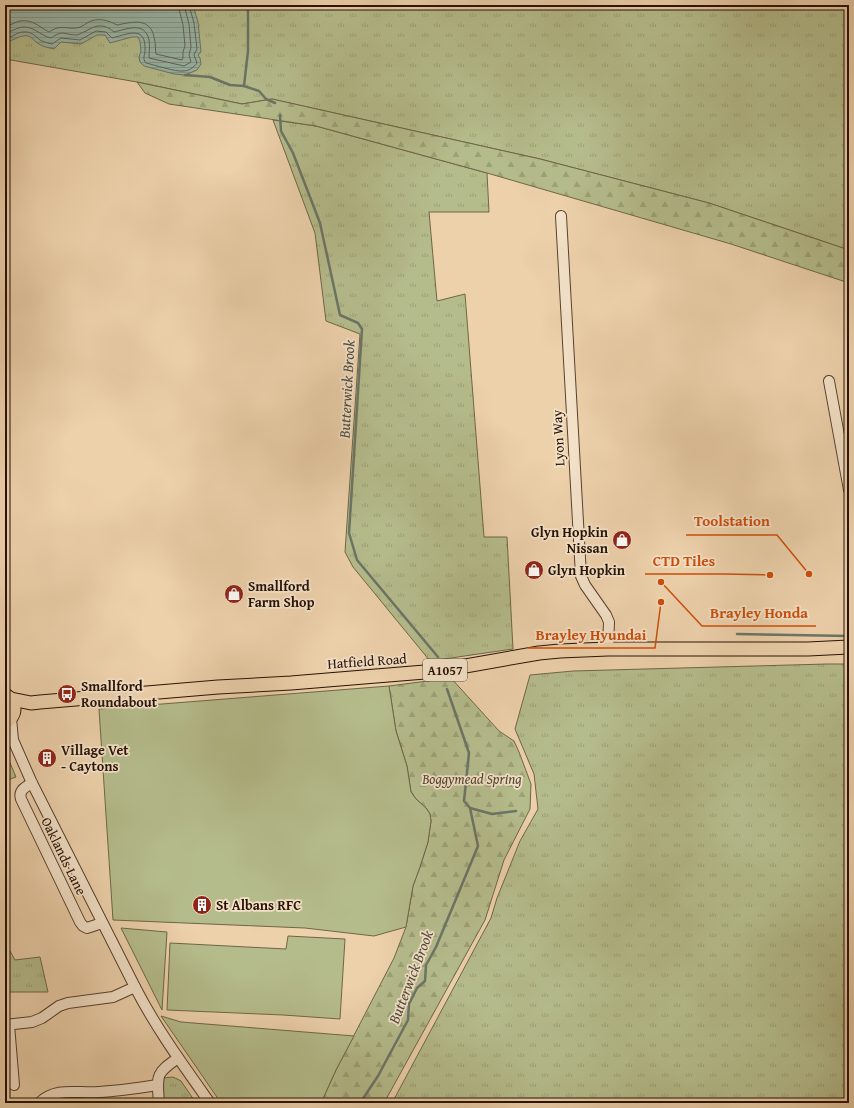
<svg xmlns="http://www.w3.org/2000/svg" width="854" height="1108" viewBox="0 0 854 1108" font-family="'Gentium Book Plus',serif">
<defs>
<pattern id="grass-tufts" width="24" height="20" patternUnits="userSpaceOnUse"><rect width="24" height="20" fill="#b5bc8c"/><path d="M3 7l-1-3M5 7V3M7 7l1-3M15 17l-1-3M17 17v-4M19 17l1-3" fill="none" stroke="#9ca177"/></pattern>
<pattern id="forest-firs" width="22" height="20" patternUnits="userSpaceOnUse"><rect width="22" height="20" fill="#b5bc8c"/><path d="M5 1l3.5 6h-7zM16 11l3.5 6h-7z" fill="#9ca177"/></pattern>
<pattern id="water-rules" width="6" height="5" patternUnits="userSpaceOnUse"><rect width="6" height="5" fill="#99b7a9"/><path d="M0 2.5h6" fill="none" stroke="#849c90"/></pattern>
</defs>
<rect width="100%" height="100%" fill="#edd1ab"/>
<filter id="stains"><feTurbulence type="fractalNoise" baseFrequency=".005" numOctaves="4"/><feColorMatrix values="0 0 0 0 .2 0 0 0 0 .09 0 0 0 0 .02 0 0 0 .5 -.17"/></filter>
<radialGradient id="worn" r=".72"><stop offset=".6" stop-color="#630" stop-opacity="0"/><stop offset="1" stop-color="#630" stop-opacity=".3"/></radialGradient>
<!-- grass -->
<g fill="url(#grass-tufts)" stroke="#6e6648">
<polygon points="5,5 849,5 849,250 709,203 540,159 272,99 242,104 137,82 5,59"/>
<polygon points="273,120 316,126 487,173 489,212 429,212 437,301 465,294 484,537 507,537 513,649 430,661 353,567 345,552 360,334 326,321 315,233"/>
<polygon points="827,664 849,664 849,1103 392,1103 491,918 497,898 520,841 538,809 534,774 515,729 530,675 573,671"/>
<polygon points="5,751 16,777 5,781"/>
<polygon points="5,942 15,960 40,957 48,992 5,992"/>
<polygon points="173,1077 181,1081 196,1103 163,1103 163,1078"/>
</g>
<!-- forest -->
<g fill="url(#forest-firs)" stroke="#6e6648">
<polygon points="137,82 242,104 272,99 540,159 709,203 849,250 849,283 731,244 487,173 316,126 169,104 145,93"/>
<polygon points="451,678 499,731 514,741 519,752 531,784 530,809 504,860 485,920 384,1103 321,1103 336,1070 394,958 406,927 413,886 420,867 428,842 431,821 430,814 426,808 416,799 411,792 407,766 396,731 389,686"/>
</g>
<!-- park -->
<g fill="#b5bc8c" stroke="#6e6648">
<polygon points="389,686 396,731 407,766 411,792 416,799 426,808 430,814 431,821 428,842 420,867 413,886 406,927 374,936 305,928 113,920 99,709"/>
<polygon points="121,928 167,932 162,1010"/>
<polygon points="288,936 345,939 340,1019 283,1015 167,1010 170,943 286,949"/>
<polygon points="161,1016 181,1022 354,1036 336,1070 321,1103 221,1103"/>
</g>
<!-- water -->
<path fill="url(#water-rules)" stroke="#6b7567" d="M5 5H193L198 22 201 52 198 55 200 58 201 64 197 70 185 75 174 74 144 66 140 62 139 57 141 51 140 41 138 37H132L110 43 105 35H97L81 44 61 42 54 49C50 48 43 47 39 44 33 41 31 34 23 36 16 37 12 42 5 41Z"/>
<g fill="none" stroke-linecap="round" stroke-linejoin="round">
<!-- shore -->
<g stroke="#606457" stroke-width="1">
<path d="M5 26C10 26 15 22 20 21 33 19 39 27 49 32 61 24 64 29 76 28 80 28 84 25 87 23 97 17 108 20 117 25 132 22 150 17 154 37 156 43 155 49 156 54L182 60 183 58V52L185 46 183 25 178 5"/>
<path d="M5 33C12 32 17 27 24 27 35 27 41 36 51 38 64 29 63 35 77 35 81 34 83 32 86 31 97 24 105 24 114 32 127 29 145 21 149 40 150 46 149 52 149 58L184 66 191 62 189 55 191 47 189 24 184 5"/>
<path d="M5 38C12 38 17 32 23 32 31 31 35 36 40 40 43 42 48 43 52 44L61 38 80 40 96 31 106 32 112 38C128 34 146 25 145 50 145 56 142 58 146 63 155 65 175 72 184 71 189 71 194 67 197 63L194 55 197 49 194 23 189 5"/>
</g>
<!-- stream -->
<g stroke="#6b7567" stroke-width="2.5">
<polyline points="185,75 210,77 230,85 244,86 259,91 266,99 275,103"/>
<polyline points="244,86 248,51 248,5"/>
<polyline points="280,115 281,131 293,153 320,223 340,315 358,323 362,329 349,533 357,560 438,657"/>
<polyline points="737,634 849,636"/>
<polyline points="447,689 469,753 464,801 470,808 492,814 516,811"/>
<polyline points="360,1103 378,1076 408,1020 409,1004 417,988 425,981 426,965 436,947 478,846 470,808"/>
</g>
<defs>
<g id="minor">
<polyline points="561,216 581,576 585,585 606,615 609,622 608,649"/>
<polyline points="829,381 849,490"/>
<path d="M11 718 13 740 32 783 135 987C156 1028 183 1065 210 1103"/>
<path d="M32 783C26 787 18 790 21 799L80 922 83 926 87 928 102 923"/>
<polyline points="5,1025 32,1022 42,1018 59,1006 68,1003 113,997 135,987"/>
<polyline points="9,1025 14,1085"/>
<path d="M39 1103C57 1086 78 1094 99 1092 118 1091 138 1088 157 1085"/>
<path d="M159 1103C157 1075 155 1074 178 1058"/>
</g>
<g id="major">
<path d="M5 695C17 701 17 716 5 722"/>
<polyline points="11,699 31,703 40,702 218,687 291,683 437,671 539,653 560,651 608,649 808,649 849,647"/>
</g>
</defs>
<!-- minor casing -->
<use href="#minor" stroke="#58412e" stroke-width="12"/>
<!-- major casing -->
<use href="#major" stroke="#271105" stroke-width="15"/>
<!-- minor -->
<use href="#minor" stroke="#f3e1c8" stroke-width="10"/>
<!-- major -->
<use href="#major" stroke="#edd1ab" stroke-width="13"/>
</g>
<!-- icons -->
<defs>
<symbol id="shop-disc" viewBox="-11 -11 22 22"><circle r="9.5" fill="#8f2418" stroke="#f3e1c8"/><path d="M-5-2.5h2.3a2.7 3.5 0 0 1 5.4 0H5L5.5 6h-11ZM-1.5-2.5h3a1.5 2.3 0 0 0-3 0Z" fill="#fff"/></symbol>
<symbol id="bus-disc" viewBox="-11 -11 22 22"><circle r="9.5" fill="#8f2418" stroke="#f3e1c8"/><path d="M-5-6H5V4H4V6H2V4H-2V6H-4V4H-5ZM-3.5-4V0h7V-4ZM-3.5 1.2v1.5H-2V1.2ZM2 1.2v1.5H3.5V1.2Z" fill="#fff"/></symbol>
<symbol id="building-disc" viewBox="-11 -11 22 22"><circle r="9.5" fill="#8f2418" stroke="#f3e1c8"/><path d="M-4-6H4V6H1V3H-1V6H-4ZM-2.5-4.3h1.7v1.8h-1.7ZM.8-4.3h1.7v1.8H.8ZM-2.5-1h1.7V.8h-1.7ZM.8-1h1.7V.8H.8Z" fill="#fff"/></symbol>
</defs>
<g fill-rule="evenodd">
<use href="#shop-disc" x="611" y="529" width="22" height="22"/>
<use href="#shop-disc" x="523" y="559" width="22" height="22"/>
<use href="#shop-disc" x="223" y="583" width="22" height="22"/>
<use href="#bus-disc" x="56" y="683" width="22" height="22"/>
<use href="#building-disc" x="36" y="747" width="22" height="22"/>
<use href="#building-disc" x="191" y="894" width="22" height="22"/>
</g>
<g text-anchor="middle" stroke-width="3.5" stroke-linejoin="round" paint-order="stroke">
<!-- shield labels -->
<rect fill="#f3e1c8" stroke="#644f40" stroke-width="1" x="423" y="659" width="44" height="22" rx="3"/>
<g font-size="13" font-weight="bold" fill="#271105">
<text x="445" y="675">A1057</text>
</g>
<!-- street labels -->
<g font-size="14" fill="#271105" stroke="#f3e1c8">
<text transform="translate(558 438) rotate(-93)" y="5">Lyon Way</text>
<text transform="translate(367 661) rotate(-4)" y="5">Hatfield Road</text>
<text transform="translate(64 856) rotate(64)" y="5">Oaklands Lane</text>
</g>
<!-- poi labels -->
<g font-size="14" font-weight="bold" fill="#271105" stroke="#f3e1c8" text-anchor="start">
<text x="608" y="537" text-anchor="end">Glyn Hopkin<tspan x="608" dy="16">Nissan</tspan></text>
<text x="548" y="575">Glyn Hopkin</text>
<text x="248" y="591">Smallford<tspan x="248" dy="16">Farm Shop</tspan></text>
<text x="81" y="691">Smallford<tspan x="81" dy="16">Roundabout</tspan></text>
<text x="61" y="755">Village Vet<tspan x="61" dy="16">- Caytons</tspan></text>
<text x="216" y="910">St Albans RFC</text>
</g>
<!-- park labels -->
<g font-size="14" font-style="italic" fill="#52442e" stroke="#f3e1c8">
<text x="472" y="784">Boggymead Spring</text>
</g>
<!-- water labels -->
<g font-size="15" font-style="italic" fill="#4f4b3e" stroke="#f3e1c8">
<text transform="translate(347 389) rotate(-87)" y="5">Butterwick Brook</text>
<text transform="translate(411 977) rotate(-69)" y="5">Butterwick Brook</text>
</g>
</g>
<!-- callouts -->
<path fill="none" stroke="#cb4e0b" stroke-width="1.5" d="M809 574L777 535H686M770 575L723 574H645M661 582L702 626H816M661 602L655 648H528"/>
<g fill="#cb4e0b" stroke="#f3e1c8" stroke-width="1.5">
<circle cx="809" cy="574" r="4"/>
<circle cx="770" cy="575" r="4"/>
<circle cx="661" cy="582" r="4"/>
<circle cx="661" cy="602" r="4"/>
</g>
<g font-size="15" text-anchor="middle" font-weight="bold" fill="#cb4e0b" stroke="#f3e1c8" stroke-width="3.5" stroke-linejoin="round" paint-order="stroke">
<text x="732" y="526">Toolstation</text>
<text x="684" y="566">CTD Tiles</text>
<text x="759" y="618">Brayley Honda</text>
<text x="591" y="640">Brayley Hyundai</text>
</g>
<!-- margin -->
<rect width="854" height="1108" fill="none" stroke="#edd1ab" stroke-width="20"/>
<rect x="6" y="6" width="842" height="1096" fill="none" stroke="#271105" stroke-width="2"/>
<rect x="10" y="10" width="834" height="1088" fill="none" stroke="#271105"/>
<rect width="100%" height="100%" filter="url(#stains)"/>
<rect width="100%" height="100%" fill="url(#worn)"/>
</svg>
